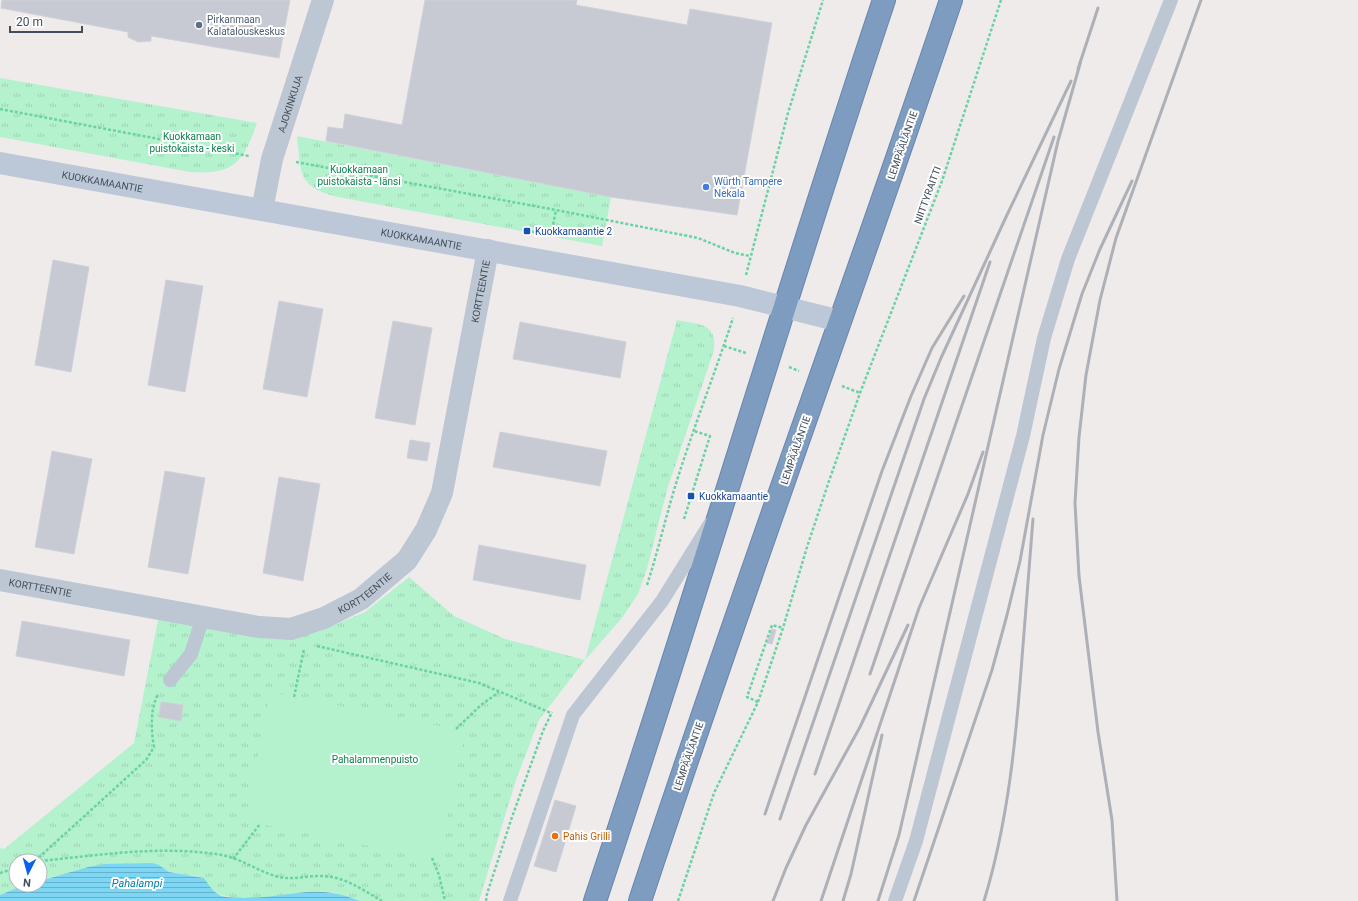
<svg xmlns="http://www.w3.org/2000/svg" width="1358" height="901" viewBox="0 0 1358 901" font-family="Roboto,sans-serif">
<defs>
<pattern id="park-tufts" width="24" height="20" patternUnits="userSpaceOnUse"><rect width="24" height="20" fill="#b4f2ce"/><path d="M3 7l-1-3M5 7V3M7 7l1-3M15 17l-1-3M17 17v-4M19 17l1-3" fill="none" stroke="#9cd1b3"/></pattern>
<pattern id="water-rules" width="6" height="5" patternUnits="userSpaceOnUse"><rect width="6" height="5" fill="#7cd6f4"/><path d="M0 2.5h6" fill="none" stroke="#67b0c9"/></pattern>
</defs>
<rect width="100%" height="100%" fill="#efebeb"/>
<!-- park -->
<g fill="url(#park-tufts)">
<path d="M0 78 257 123C243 163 234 175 190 172L0 137Z"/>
<path d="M297 136 611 197 602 246 338 197C297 187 301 173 297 136Z"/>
<path d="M677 320C699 325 717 322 714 350L667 490 647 569 638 594 622 618 585 660 539 720 516 780 479 901H360L335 893 320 891 304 892 262 900H245L220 895 212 890 204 878 200 877 169 872 159 865 113 864 88 867 40 881V861H16V885H24L0 895V848L4 849 134 743 158 620 272 638 318 632 365 612 409 577 454 616 505 639 585 660Z"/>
</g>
<!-- pitch -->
<polygon fill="#b4f2ce" points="270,692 465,731 439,860 245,821"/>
<!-- water -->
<path fill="url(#water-rules)" d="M152 863 159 865 169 872 204 878C209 885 213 892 221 896 248 901 278 895 306 892 325 890 342 894 360 901H0V895L24 885H40V881L88 867 105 864Z"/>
<!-- building -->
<g fill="#c7cad2" stroke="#cfd1d8">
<polygon points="2,0 290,0 279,58 151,36 151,41 138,42 128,37 128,32 1,8"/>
<polygon points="425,0 577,0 576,5 687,25 690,9 772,23 737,215 611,197 326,141 328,127 343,129 345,114 402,125"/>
<polygon points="53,260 89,267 71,372 35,365"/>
<polygon points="166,280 203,286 185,392 148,385"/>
<polygon points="279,301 323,309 307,397 263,389"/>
<polygon points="393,321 432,328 415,425 375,418"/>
<polygon points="520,322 626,342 620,378 513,359"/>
<polygon points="500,432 607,451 600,486 493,467"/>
<polygon points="410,440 430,443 427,461 407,458"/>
<polygon points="52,451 92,459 74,554 35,547"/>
<polygon points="165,471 205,478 188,574 148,567"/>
<polygon points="279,477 320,484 303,581 263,573"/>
<polygon points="479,545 586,565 580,600 473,580"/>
<polygon points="22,621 130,640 124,676 16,656"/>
<polygon points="772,629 776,630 772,644 767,643"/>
<polygon points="161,702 183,705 181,721 159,717"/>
<polygon points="555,800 576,806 556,872 534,866"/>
</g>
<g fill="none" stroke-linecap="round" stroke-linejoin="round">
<defs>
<g id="highway">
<path d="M595 901C695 602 784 299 884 0"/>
<path d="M640 901C739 599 850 301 951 0"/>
</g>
</defs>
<!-- highway casing -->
<use href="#highway" stroke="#6986ac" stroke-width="24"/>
<!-- path -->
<g stroke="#69d3a3" stroke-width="2.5" stroke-dasharray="3 2" stroke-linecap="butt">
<polyline points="0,109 249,156"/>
<polyline points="296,162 556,210 698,238 735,253 750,256"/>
<polyline points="527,231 551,235 556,210"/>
<polyline points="746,275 788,113 823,0"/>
<polyline points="724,346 746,353"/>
<polyline points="789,367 799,371"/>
<polyline points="842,386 860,393"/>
<polyline points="684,519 710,436 694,431"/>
<path d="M647 585C659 548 667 511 679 474 696 421 716 370 733 318"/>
<polyline points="317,646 479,683 551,713"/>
<polyline points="294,697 304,649"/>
<polyline points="758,702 747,697 772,625 783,628"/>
<polyline points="456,729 481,705 499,692"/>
<polyline points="432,858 439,875 445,901"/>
<polyline points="233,859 260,824"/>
<path d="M35 861 146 760 154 747C151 729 150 710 158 694"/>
<path d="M40 861C100 855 162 845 222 855 242 859 259 872 279 877 293 880 306 876 321 876 344 876 363 890 382 901"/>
<polyline points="0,873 16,868"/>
<polyline points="486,901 487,894 511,820 543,731 552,712"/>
<polyline points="678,901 714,793 758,702 783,628 807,547 829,481 860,393 942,181 1001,0"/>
</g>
<!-- lane -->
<g stroke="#bdc7d3" stroke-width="14">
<polyline points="170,680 191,654 203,617"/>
<polyline points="510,901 573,715 662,601 710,524"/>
<polyline points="895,901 916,841 1023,436 1044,338 1068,259 1171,0"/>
</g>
<!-- street -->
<g stroke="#bdc7d3" stroke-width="22">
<path id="s1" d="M262 210 272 159 323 0"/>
<path id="s2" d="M0 580 259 627 291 629 324 618 361 599 407 560 426 530 442 493 488 250"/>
</g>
<!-- secondary -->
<path stroke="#bcc8d7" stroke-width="22" id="s3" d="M0 163 740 296 840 321"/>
<!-- highway -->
<use href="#highway" stroke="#7e9bc0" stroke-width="22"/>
<!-- rail -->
<g stroke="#adb0b7" stroke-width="3">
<polyline points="1078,69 1098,8"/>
<polyline points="870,674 1054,137"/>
<polyline points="815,774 990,262"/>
<polyline points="765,814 882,471 911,396 932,348 964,296"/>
<polyline points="780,819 924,399 941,358 1006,217 1071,81"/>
<polyline points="773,901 786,868 806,825 860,727 908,625"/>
<polyline points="821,901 919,608 968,494 983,452"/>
<polyline points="843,901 851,874 882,735"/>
<polyline points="878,901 899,835 1058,141 1080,64"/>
<polyline points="914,901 992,670 1007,615 1020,561 1043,435 1059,369 1082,294 1100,249 1132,181"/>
<path d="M984 901C1008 822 1016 740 1022 658 1026 612 1029 565 1033 519"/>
<polyline points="1117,901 1112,820 1098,732 1079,576 1075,503 1079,437 1086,375 1100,300 1116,238 1201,0"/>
</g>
</g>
<!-- markers -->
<circle fill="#5c6f8a" stroke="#fff" stroke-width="1.5" cx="199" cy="25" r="4"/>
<circle fill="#3f7fe0" stroke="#fff" stroke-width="1.5" cx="706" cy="187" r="4"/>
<g fill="#1a4fb4" stroke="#fff" stroke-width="1.5">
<rect x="523" y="227" width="8" height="8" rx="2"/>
<rect x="687" y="492" width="8" height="8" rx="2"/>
</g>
<circle fill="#e8710a" stroke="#fff" stroke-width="1.5" cx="555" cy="836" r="4"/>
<g text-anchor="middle" stroke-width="4" stroke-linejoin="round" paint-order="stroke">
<!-- service labels -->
<g font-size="10" fill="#4e5e75" stroke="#fff" text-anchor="start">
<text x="207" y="23">Pirkanmaan<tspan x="207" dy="12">Kalatalouskeskus</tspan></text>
</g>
<!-- street labels -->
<g font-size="10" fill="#424e5b" stroke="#fff">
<text dy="4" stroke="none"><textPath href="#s1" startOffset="110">AJOKINKUJA</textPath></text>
<text transform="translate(902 145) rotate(-71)" y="4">LEMPÄÄLÄNTIE</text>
<text dy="4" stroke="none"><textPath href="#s3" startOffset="104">KUOKKAMAANTIE</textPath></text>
<text transform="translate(927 195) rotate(-70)" y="4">NIITTYRAITTI</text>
<text dy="4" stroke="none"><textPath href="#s3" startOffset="428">KUOKKAMAANTIE</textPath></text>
<text dy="4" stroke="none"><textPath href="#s2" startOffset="713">KORTTEENTIE</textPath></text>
<text transform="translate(795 450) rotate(-71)" y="4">LEMPÄÄLÄNTIE</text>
<text dy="4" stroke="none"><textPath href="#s2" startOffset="41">KORTTEENTIE</textPath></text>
<text dy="4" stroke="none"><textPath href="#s2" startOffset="378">KORTTEENTIE</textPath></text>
<text transform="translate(688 756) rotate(-71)" y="4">LEMPÄÄLÄNTIE</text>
</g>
<!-- park labels -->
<g font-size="10" fill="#0e814c" stroke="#fff">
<text x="192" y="140">Kuokkamaan<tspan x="192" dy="12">puistokaista - keski</tspan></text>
<text x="359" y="173">Kuokkamaan<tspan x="359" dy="12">puistokaista - länsi</tspan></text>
<text x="375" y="763">Pahalammenpuisto</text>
</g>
<!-- shop labels -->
<g font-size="10" fill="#366cbe" stroke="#fff" text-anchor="start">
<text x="714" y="185">Würth Tampere<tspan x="714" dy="12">Nekala</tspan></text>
</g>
<!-- transit labels -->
<g font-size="10" fill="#164399" stroke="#fff" text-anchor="start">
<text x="535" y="235">Kuokkamaantie 2</text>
<text x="699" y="500">Kuokkamaantie</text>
</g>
<!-- food labels -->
<g font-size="10" fill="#c56008" stroke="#fff" text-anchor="start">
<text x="563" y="840">Pahis Grilli</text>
</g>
<!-- water labels -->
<g font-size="11" font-style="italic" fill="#017ea8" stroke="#fff">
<text x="137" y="887">Pahalampi</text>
</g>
</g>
<!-- north arrow -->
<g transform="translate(28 873) rotate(186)"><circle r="19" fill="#ffffff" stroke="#b3b8bd"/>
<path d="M0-3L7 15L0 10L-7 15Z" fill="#0862ec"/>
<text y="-6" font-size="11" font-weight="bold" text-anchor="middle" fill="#424e5b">N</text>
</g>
<!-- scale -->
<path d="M10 26v6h72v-6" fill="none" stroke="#424e5b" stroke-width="2"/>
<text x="16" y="26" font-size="12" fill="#424e5b" stroke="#ffffff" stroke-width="3" paint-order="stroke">20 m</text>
</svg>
